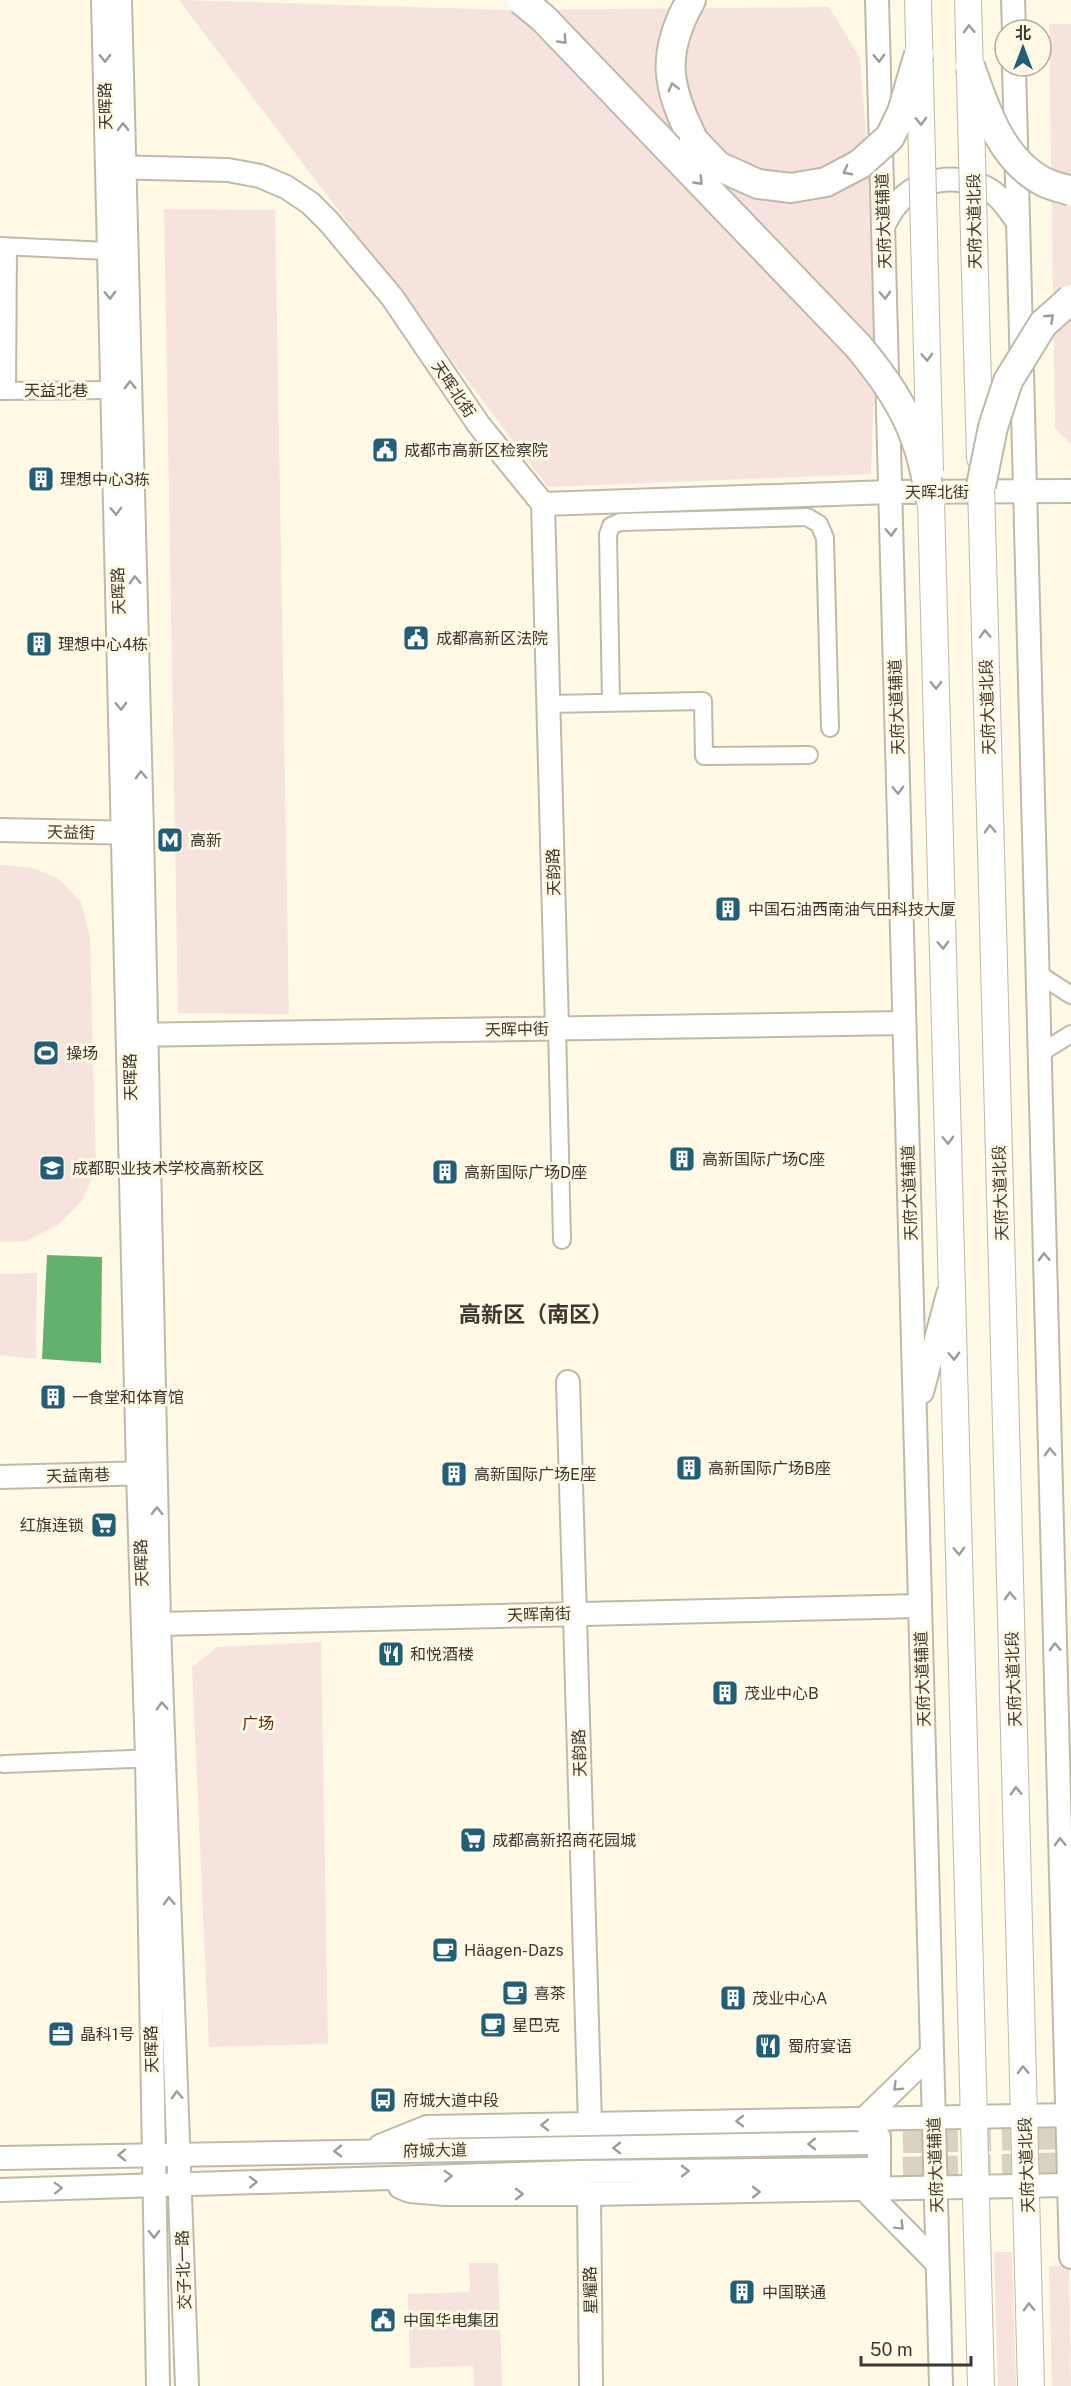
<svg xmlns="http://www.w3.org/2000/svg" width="1071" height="2386" viewBox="0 0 1071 2386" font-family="'Public Sans','Noto Sans SC',sans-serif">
<rect width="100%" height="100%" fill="#fff9e6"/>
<!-- green -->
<g fill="#f6e3dd">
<polygon points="179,0 514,10 829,7 860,58 878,288 871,474 548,487"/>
<polygon points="1049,24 1071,24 1071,444 1055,428"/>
<polygon points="164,209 275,210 289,1014 178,1013"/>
<polygon points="0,865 32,868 58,878 81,902 90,937 96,1169 82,1201 58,1225 26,1241 0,1242"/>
<polygon points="37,1273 36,1359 0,1355 0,1274"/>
<polygon points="321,1642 328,2044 209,2047 192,1667 217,1647"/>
<polygon points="994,2252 1012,2252 1016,2386 998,2386"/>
<polygon points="469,2263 498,2263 502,2386 474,2386 473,2366 410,2368 408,2294 470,2292"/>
<polygon points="1069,2265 1071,2386 1052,2386 1049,2266"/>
</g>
<!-- water -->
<polygon fill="#64b16e" points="47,1255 102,1257 101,1363 42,1359"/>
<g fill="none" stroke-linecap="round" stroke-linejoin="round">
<!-- secondary-tunnel -->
<g stroke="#d8d2c2" stroke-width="22" stroke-dasharray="22 11" stroke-linecap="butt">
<polyline points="870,2143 1071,2138"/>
<polyline points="870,2169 1071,2163"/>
</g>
<defs>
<g id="street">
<polyline points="0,246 108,251"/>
<polyline points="7,390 8,247"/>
<polyline points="0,391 112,390"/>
<polyline points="611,702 608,535 611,526 620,522 807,517 819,524 825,538 830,728"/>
<polyline points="549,704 703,701 704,756 809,755"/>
<polyline points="1037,973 1071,995"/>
<polyline points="557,1028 562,1240"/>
<polyline points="1039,1054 1071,1034"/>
<polyline points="4,1764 157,1758"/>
</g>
<g id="secondary">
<polyline points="103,0 138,1473 147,1757 158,2386"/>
<polyline points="120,0 142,833 159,1624 187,2386"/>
<polyline points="877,0 941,2386"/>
<polyline points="1013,0 1014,30"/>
<polyline points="1014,66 1071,2257"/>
<polyline points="110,167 228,170 260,176 286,187 310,203 329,222 392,297 479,425 543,504"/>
<path d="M883 226C887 219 891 211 896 205 918 178 955 173 986 188 1000 195 1009 210 1018 222"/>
<polyline points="543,504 890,492 1071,491"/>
<polyline points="543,504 557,1028"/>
<polyline points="0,830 139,833"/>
<polyline points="132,1035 904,1023"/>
<polyline points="568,1382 590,2124"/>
<polyline points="922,1392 948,1294"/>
<polyline points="0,1477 151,1473"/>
<path d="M159 1624C413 1619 666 1611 920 1606"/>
<polyline points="932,2053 863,2120 879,2137 879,2178 864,2189 937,2263"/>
<polyline points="380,2146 427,2127 1071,2115"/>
<polyline points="0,2158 870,2143"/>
<polyline points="400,2187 410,2191 445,2194 589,2194 1071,2185"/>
<polyline points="0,2190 581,2172 870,2169"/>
<polyline points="589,2194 591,2386"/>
</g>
<g id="primary">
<polyline points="975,276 980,458"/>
<polyline points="931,501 981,2386"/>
<polyline points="992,887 1031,2386"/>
</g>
<path id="highway" d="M691 0C660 55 667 87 694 141"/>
</defs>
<!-- street casing -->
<use href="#street" stroke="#bfbaa8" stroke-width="20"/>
<!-- secondary casing -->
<use href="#secondary" stroke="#bfbaa8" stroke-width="26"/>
<!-- primary casing -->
<use href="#primary" stroke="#bfbaa8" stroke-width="28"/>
<!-- highway casing -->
<use href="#highway" stroke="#bfbaa8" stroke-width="32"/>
<!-- street -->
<use href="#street" stroke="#fff" stroke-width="16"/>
<!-- secondary -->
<use href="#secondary" stroke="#fff" stroke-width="22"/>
<!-- primary -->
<use href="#primary" stroke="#fff" stroke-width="26"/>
<!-- highway -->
<use href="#highway" stroke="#fff" stroke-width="28"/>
<defs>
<g id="primary-bridge">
<polyline points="918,0 930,471"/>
<polyline points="968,0 975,276"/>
<polyline points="981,486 992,887"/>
</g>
<g id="highway-bridge">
<path d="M521 0 543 18 858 346C883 376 906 408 918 446 924 463 927 482 931 501"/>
<path d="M970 66C985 109 1001 160 1044 182 1052 186 1062 188 1071 191"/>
<polyline points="694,141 718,166 758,184 791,188 826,182 860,164 890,137 902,112 919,54"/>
<polyline points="981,486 993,427 1008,381 1043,324 1071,299"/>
</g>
</defs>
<!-- primary-bridge casing -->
<use href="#primary-bridge" stroke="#bfbaa8" stroke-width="28" stroke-linecap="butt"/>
<!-- highway-bridge casing -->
<use href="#highway-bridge" stroke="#bfbaa8" stroke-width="32" stroke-linecap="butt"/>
<!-- primary-bridge -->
<use href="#primary-bridge" stroke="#fff" stroke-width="26"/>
<!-- highway-bridge -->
<use href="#highway-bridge" stroke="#fff" stroke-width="28"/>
</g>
<!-- one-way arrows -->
<defs><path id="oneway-chevron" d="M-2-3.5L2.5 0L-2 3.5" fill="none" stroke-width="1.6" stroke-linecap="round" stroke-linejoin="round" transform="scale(1.5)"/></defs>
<g stroke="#9c9c98">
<use href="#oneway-chevron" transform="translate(969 29) rotate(-92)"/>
<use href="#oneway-chevron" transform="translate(563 40) rotate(46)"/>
<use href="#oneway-chevron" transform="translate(105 58) rotate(89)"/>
<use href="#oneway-chevron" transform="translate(879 58) rotate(88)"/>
<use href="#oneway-chevron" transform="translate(673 87) rotate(-104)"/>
<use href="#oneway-chevron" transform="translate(921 121) rotate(88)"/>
<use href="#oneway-chevron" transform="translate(123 127) rotate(-91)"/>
<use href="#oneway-chevron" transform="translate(847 171) rotate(152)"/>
<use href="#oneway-chevron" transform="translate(699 181) rotate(46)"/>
<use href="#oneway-chevron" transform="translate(110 295) rotate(88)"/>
<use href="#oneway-chevron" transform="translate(885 295) rotate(88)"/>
<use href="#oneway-chevron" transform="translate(1050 318) rotate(-43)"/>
<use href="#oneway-chevron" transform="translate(927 357) rotate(88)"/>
<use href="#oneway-chevron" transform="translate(130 385) rotate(-92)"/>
<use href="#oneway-chevron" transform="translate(116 511) rotate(88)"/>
<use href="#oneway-chevron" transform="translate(891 532) rotate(88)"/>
<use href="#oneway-chevron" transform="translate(135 580) rotate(-92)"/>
<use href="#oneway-chevron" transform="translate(985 634) rotate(-92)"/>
<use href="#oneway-chevron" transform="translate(936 685) rotate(89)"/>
<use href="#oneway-chevron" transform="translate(121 706) rotate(88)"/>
<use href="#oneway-chevron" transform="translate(141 775) rotate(-92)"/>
<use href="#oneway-chevron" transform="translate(898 790) rotate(88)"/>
<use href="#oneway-chevron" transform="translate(990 829) rotate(-92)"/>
<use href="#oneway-chevron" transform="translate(943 945) rotate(88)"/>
<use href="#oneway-chevron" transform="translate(948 1140) rotate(88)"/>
<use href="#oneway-chevron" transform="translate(1044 1257) rotate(-92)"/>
<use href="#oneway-chevron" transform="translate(954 1356) rotate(88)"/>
<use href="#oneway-chevron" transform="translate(1050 1452) rotate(-92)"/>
<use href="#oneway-chevron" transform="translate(157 1511) rotate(-91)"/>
<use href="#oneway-chevron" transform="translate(959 1551) rotate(88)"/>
<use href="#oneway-chevron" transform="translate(1010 1596) rotate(-92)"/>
<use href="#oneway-chevron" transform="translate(1055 1647) rotate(-92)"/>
<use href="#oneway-chevron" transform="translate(162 1706) rotate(-92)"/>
<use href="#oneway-chevron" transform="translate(1016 1791) rotate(-92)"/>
<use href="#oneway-chevron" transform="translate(1060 1842) rotate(-92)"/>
<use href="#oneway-chevron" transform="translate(169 1901) rotate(-92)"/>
<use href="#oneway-chevron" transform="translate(1023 2070) rotate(-92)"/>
<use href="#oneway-chevron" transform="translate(897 2087) rotate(136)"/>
<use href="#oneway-chevron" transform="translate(177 2095) rotate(-92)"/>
<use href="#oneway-chevron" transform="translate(740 2121) rotate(179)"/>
<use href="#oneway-chevron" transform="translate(545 2125) rotate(179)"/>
<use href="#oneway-chevron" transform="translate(812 2144) rotate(179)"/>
<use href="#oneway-chevron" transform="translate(617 2148) rotate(179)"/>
<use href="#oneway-chevron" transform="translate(338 2151) rotate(179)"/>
<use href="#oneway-chevron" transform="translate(122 2155) rotate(179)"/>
<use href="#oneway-chevron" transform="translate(685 2171) rotate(-1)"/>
<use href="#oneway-chevron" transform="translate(448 2176) rotate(-2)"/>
<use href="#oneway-chevron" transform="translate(253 2182) rotate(-2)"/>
<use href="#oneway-chevron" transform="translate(58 2188) rotate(-2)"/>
<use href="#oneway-chevron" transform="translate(756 2192) rotate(-1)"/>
<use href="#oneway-chevron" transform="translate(519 2194)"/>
<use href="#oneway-chevron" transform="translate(900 2226) rotate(45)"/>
<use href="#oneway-chevron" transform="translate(154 2234) rotate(89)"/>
<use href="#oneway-chevron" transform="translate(1029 2307) rotate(-92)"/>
</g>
<!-- icons -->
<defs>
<symbol id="civic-square" viewBox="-11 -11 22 22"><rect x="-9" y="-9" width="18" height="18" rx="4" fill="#225f77" stroke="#fff9e6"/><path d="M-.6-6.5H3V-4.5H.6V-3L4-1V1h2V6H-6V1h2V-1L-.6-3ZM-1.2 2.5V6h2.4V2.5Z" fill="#fff"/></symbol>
<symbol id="building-square" viewBox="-11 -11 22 22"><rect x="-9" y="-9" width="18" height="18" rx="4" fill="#225f77" stroke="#fff9e6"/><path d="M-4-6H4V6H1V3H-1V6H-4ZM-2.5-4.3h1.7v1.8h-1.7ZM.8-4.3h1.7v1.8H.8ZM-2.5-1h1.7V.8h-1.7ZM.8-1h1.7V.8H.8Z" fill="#fff"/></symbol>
<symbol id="metro-square" viewBox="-11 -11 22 22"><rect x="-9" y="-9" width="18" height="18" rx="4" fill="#225f77" stroke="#fff9e6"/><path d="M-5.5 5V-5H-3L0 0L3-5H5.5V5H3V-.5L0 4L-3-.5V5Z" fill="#fff"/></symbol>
<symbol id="stadium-square" viewBox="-11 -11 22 22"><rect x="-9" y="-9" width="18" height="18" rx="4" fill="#225f77" stroke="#fff9e6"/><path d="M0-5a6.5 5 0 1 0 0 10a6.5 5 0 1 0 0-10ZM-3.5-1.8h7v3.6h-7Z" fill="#fff"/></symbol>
<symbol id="school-square" viewBox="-11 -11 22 22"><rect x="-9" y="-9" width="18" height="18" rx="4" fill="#225f77" stroke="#fff9e6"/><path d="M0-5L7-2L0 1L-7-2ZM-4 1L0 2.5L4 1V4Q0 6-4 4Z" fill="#fff"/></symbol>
<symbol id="supermarket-square" viewBox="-11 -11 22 22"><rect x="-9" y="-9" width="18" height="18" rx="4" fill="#225f77" stroke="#fff9e6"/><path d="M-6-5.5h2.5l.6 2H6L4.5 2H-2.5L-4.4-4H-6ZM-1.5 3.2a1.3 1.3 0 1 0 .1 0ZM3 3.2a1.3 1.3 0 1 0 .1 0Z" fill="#fff"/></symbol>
<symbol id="restaurant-square" viewBox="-11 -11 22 22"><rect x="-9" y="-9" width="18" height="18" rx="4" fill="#225f77" stroke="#fff9e6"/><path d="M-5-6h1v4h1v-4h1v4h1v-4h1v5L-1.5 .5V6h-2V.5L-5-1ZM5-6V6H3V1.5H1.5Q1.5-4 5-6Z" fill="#fff"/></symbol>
<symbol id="cafe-square" viewBox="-11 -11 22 22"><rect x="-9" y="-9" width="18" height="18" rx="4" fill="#225f77" stroke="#fff9e6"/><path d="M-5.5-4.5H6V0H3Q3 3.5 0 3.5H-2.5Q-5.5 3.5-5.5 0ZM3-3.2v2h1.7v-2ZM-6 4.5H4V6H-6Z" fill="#fff"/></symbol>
<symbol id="office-square" viewBox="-11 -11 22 22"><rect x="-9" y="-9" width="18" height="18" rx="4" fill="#225f77" stroke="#fff9e6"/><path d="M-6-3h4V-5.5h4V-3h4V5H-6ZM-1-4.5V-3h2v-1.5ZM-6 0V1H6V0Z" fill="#fff"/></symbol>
<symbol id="bus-square" viewBox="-11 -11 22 22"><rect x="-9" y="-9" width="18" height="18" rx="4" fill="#225f77" stroke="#fff9e6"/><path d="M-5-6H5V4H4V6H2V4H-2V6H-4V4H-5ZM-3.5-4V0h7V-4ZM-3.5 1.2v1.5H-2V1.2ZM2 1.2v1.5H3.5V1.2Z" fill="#fff"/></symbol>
</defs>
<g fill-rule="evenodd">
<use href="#civic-square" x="370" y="435" width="30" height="30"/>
<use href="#building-square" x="26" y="464" width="30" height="30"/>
<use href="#civic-square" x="401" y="623" width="30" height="30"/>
<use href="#building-square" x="24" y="629" width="30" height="30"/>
<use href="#metro-square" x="155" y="825" width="30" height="30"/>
<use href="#building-square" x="713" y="894" width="30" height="30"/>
<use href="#stadium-square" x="31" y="1038" width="30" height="30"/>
<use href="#building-square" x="667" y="1144" width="30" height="30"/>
<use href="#school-square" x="37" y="1153" width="30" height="30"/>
<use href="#building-square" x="430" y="1157" width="30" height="30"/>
<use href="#building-square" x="38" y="1382" width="30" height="30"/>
<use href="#building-square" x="674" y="1453" width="30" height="30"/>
<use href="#building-square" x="439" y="1459" width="30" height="30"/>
<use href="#supermarket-square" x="89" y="1510" width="30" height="30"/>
<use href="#restaurant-square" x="376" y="1639" width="30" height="30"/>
<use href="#building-square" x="710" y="1678" width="30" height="30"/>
<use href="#supermarket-square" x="458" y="1825" width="30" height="30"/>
<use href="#cafe-square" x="430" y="1935" width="30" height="30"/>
<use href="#cafe-square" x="500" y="1978" width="30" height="30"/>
<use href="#building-square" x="718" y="1983" width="30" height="30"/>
<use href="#cafe-square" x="478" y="2010" width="30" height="30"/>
<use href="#office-square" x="46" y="2019" width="30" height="30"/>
<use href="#restaurant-square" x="753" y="2031" width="30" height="30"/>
<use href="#bus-square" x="368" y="2085" width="30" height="30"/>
<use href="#building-square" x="727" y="2277" width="30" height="30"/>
<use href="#civic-square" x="368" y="2305" width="30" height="30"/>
</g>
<g text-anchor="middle" stroke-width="6" stroke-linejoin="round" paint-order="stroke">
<!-- street labels -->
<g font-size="16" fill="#3a3830" stroke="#fff9e6">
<text transform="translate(105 106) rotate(-91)" y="6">天晖路</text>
<text transform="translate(883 221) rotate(-92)" y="6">天府大道辅道</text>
<text transform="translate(974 221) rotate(-91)" y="6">天府大道北段</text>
<text transform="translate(454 389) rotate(56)" y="6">天晖北街</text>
<text x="56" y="396">天益北巷</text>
<text x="937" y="498">天晖北街</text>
<text transform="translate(118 591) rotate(-92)" y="6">天晖路</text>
<text transform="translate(896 707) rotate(-92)" y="6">天府大道辅道</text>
<text transform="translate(987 707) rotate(-92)" y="6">天府大道北段</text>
<text transform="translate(71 832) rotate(1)" y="6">天益街</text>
<text transform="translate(553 872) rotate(-91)" y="6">天韵路</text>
<text transform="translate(517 1029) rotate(-1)" y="6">天晖中街</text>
<text transform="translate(130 1077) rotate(-91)" y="6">天晖路</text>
<text transform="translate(909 1193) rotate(-92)" y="6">天府大道辅道</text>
<text transform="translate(1000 1193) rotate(-92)" y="6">天府大道北段</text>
<text transform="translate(78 1475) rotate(-2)" y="6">天益南巷</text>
<text transform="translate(141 1563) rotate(-92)" y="6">天晖路</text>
<text transform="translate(539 1614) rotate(-2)" y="6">天晖南街</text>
<text transform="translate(922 1679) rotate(-92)" y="6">天府大道辅道</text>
<text transform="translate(1013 1679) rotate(-92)" y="6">天府大道北段</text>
<text transform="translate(579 1753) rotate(-92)" y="6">天韵路</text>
<text transform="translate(151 2049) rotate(-91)" y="6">天晖路</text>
<text transform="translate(435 2150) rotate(-1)" y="6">府城大道</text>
<text transform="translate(935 2165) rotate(-92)" y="6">天府大道辅道</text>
<text transform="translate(1026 2165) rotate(-92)" y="6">天府大道北段</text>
<text transform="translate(183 2270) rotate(-92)" y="6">交子北一路</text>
<text transform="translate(590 2290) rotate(-91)" y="6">星耀路</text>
</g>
<!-- poi labels -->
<g font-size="16" fill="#3a3830" stroke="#fff9e6" text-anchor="start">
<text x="404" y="456">成都市高新区检察院</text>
<text x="60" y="485">理想中心3栋</text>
<text x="436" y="644">成都高新区法院</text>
<text x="58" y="650">理想中心4栋</text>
<text x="190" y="846">高新</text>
<text x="748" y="915">中国石油西南油气田科技大厦</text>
<text x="66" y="1059">操场</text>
<text x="702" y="1165">高新国际广场C座</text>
<text x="72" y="1174">成都职业技术学校高新校区</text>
<text x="464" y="1178">高新国际广场D座</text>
<text x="72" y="1403">一食堂和体育馆</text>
<text x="708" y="1474">高新国际广场B座</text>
<text x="474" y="1480">高新国际广场E座</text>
<text x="84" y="1531" text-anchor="end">红旗连锁</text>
<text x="410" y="1660">和悦酒楼</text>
<text x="744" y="1699">茂业中心B</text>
<text x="492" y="1846">成都高新招商花园城</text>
<text x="464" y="1956">Häagen-Dazs</text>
<text x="534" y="1999">喜茶</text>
<text x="752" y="2004">茂业中心A</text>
<text x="512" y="2031">星巴克</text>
<text x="80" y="2040">晶科1号</text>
<text x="788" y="2052">蜀府宴语</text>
<text x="403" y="2106">府城大道中段</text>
<text x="762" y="2298">中国联通</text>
<text x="403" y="2326">中国华电集团</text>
</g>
<!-- park labels -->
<g font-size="16" fill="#662a13" stroke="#fff9e6">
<text x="258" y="1729">广场</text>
</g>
<!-- district labels -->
<g font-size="22" font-weight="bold" fill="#3a3830" stroke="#fff9e6">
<text x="536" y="1322">高新区（南区）</text>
</g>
</g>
<!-- north arrow -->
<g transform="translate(1023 48)"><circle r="28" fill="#fff9e6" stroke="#b0ac9d" stroke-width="1.5"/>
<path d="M0-4.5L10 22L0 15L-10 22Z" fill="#225f77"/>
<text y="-9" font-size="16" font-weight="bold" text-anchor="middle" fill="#3a3830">北</text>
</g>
<!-- scale -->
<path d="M861 2356v9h110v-9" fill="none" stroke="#3a3830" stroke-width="3"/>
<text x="870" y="2356" font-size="18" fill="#3a3830" stroke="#fff9e6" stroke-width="4.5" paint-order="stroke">50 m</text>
</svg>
